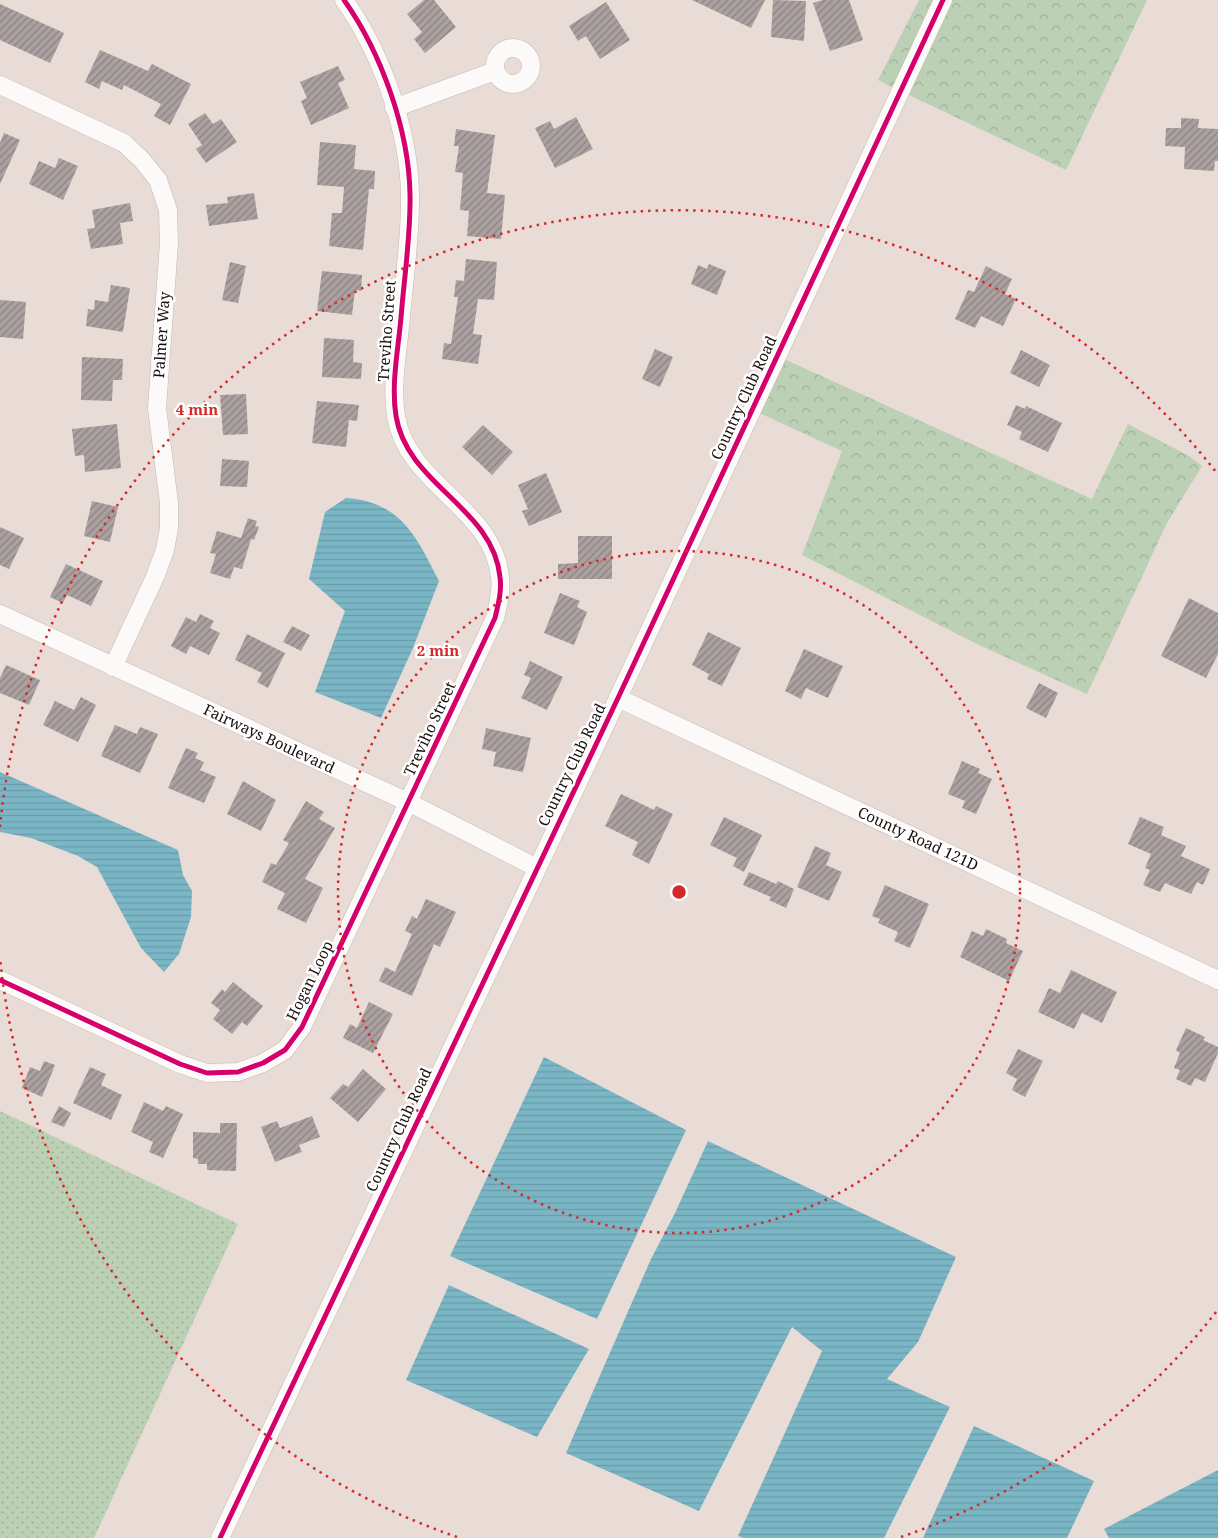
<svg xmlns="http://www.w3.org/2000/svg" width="1218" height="1538" viewBox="0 0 1218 1538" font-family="'Noto Serif',serif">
<defs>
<pattern id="grass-dots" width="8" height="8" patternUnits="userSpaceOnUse" patternTransform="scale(1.25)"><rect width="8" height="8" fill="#bbd0b4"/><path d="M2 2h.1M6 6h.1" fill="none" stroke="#a0b29a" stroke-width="1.8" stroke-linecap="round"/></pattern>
<pattern id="forest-crowns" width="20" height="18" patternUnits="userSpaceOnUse" patternTransform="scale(1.25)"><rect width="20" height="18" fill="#bbd0b4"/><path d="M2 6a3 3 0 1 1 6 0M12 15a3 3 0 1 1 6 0" fill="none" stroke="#a0b29a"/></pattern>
<pattern id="water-rules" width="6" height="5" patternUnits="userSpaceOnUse" patternTransform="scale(1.25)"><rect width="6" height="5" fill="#7ab6c5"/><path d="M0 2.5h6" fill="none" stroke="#699ba8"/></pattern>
<pattern id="building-hatch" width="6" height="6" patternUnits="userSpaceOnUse" patternTransform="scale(1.25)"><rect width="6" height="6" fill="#aba1a0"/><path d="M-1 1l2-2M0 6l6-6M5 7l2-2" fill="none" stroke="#8a8281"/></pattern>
</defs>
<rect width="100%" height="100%" fill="#e9dcd6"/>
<!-- grass -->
<polygon fill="url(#grass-dots)" points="0,1111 238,1224 94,1538 0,1538"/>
<!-- forest -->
<g fill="url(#forest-crowns)">
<polygon points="919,0 935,0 894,88 878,80"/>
<polygon points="951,0 1147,0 1066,170 907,94"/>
<polygon points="784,359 1092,499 1128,424 1189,456 1202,466 1167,523 1087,694 977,644 802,555 842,451 759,413"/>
</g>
<!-- water -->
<g fill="url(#water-rules)">
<path d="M346 498C401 502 416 536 439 581L413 648 381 718 315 692 345 611 309 579 325 512Z"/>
<polygon points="0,772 178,850 183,875 192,891 191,917 179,954 164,972 141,948 97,867 78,856 31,838 0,832"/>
<polygon points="544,1057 686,1130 597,1319 450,1256"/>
<polygon points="708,1141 956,1257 918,1342 887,1379 950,1407 884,1538 743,1538 738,1536 822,1351 792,1327 699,1511 566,1453 651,1259 675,1213"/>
<polygon points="449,1285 589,1349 537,1437 406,1380"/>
<polygon points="974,1426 1094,1481 1067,1538 923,1538"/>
<polygon points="1218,1470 1218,1538 1109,1538 1104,1529"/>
</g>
<!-- building -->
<g fill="url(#building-hatch)">
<polygon points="424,0 434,0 456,27 425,53 414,39 422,32 407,14"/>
<polygon points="692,0 765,0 751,28"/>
<polygon points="773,0 806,1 804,41 771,37"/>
<polygon points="823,0 849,0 863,40 830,51 813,3"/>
<polygon points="606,2 630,40 600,59 586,36 578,41 569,26"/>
<polygon points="0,4 64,33 50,63 0,40"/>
<polygon points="100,50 148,71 152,64 191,84 170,125 154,116 161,104 124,85 122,90 102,81 99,89 85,82"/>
<polygon points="338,66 345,80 338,83 349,108 311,125 301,101 307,98 300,82"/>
<polygon points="205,113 213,124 221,119 237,142 206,163 196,149 202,145 188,124"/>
<polygon points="576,117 593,149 555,168 535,128 550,121 554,129"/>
<polygon points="1181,118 1199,119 1198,128 1218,129 1218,161 1215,161 1214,171 1184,169 1185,147 1165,146 1166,128 1181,128"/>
<polygon points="456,129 495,135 487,193 505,195 501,239 467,236 469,211 460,210 463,173 455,172 459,146 454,146"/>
<polygon points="4,133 20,140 0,184 0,143"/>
<polygon points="320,142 356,145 354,169 375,171 374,189 369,189 363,250 329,246 332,213 342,213 344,187 317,185"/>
<polygon points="59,158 78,166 63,200 29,184 39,161 55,168"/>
<polygon points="254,193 258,219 209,226 206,205 228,203 227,197"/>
<polygon points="130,203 133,221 120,223 123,244 91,249 87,229 95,228 92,210"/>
<polygon points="466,259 497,262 494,300 478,299 473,334 482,335 478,364 442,359 444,343 451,344 458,297 454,297 456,280 464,281"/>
<polygon points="230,262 246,266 238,303 222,300"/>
<polygon points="709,264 726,271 717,295 691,284 698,265 707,269"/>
<polygon points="986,266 1012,279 1005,294 1016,299 1003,326 981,316 975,328 955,319 968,290 974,292"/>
<polygon points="322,271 362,275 361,291 355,290 352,315 317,311"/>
<polygon points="111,285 130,288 123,332 86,326 88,309 94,310 95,300 108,302"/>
<polygon points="0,300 26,302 23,339 0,337"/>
<polygon points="324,338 354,340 353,362 362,363 361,379 322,377"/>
<polygon points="655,349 673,357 660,387 642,379"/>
<polygon points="1021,350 1050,365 1039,387 1010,373"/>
<polygon points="82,357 123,359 122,380 113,380 112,401 81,400"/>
<polygon points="246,394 248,434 223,435 220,395"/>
<polygon points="317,401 359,405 357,421 349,420 346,447 312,443"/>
<polygon points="1016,405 1025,409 1026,406 1062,423 1048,452 1019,439 1022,432 1007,425"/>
<polygon points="117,424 121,468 85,472 84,455 75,456 72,429"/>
<polygon points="483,425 513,452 492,475 462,447"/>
<polygon points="222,459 249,461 247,487 220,486"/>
<polygon points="546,473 562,512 529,526 522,511 528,509 518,485"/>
<polygon points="92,501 118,507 110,542 84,536"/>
<polygon points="248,518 257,521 255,526 259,527 254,540 251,539 242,569 234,567 230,579 210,573 216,554 210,553 217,531 241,538"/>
<polygon points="0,527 24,538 9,569 0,565"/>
<polygon points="578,536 612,536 612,579 558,579 558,564 578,563"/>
<polygon points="66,564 103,581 91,606 67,595 63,603 50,597"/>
<polygon points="560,593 580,601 577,607 587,612 574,645 544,633"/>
<polygon points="1189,598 1218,613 1218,654 1206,678 1161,656"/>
<polygon points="200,614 214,621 210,628 220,633 209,655 190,646 186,654 171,646 186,617 196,622"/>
<polygon points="292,626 310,635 301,651 283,642"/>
<polygon points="708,632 741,648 722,686 707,679 709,674 692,665"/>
<polygon points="247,634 285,653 268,688 257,682 262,673 235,660"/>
<polygon points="804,649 843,666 828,698 806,688 801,699 785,691"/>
<polygon points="530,661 563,677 547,710 521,698 531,678 524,675"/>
<polygon points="6,665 40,680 29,705 0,693 0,678"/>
<polygon points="1039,683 1058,693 1046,718 1026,708"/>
<polygon points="81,697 96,705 78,742 43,725 55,701 74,710"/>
<polygon points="115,725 137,734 140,727 158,734 140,773 101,756"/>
<polygon points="486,728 531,738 523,772 493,766 496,752 482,749"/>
<polygon points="186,748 198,753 195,758 204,762 200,770 216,777 204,803 168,788"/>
<polygon points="962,761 980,769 978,773 992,779 976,814 962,808 965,801 948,794"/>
<polygon points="243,781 276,800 261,831 227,814"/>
<polygon points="621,794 654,810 656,806 673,814 649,864 632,855 638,842 605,826"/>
<polygon points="306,801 324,812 319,819 335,828 305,879 323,888 306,923 277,909 285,893 262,882 271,863 276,865 289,843 283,840"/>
<polygon points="724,817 762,835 744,872 733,866 737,858 710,845"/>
<polygon points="1140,817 1164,827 1161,835 1186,846 1181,856 1210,869 1203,885 1197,882 1191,894 1165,883 1160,892 1143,885 1150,870 1145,868 1151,854 1128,844"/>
<polygon points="815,846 831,853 826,865 842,872 829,901 797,887"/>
<polygon points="749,872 776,884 778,881 794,889 786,908 769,900 771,897 743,885"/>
<polygon points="885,885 929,904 910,948 894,941 898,932 878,923 880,919 872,916"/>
<polygon points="426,899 456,912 440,947 434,944 412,996 379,981 385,967 395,972 412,934 405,931 412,916 417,919"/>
<polygon points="986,929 1007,939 1006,943 1023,951 1009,981 960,957 972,931 983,936"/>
<polygon points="1071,970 1117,992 1102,1023 1082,1013 1074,1029 1038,1012 1049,988 1060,993"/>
<polygon points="233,982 263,1006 247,1026 242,1022 232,1034 213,1019 220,1010 211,1003 222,989 225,992"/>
<polygon points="369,1002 393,1014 373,1053 343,1038 350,1024 357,1028"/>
<polygon points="1186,1028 1205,1037 1203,1040 1218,1047 1218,1053 1205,1082 1195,1078 1191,1086 1176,1079 1180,1070 1174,1068 1180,1053 1176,1050"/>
<polygon points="1018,1049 1043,1061 1025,1097 1012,1090 1017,1079 1006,1073"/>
<polygon points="44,1061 55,1065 42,1097 22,1088 30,1067 40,1071"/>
<polygon points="90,1067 106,1074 101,1085 122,1095 111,1120 73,1103"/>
<polygon points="363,1069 386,1089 358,1122 330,1098 343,1084 348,1087"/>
<polygon points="144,1102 163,1111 166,1106 183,1114 163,1158 149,1152 153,1142 131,1132"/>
<polygon points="59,1106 71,1113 64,1127 51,1122"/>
<polygon points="312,1116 320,1137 299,1145 302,1152 275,1162 261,1127 277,1121 280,1128"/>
<polygon points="220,1123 237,1123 236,1171 207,1170 207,1164 198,1164 198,1159 193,1158 193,1132 220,1133"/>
</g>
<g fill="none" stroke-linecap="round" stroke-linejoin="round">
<defs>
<g id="minor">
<circle cx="513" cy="66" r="18"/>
<polyline points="0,85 124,143 142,160 158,180 168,210 169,243 157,408 169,503 169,528 165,550 155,577 113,667"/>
<polyline points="394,108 495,71"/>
<polyline points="0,614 410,803 537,868"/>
<polyline points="618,698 1218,980"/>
<path d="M0 980 180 1064 207 1073 238 1072 263 1063 285 1050 302 1027 495 618C498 605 502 591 500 577 493 507 407 485 396 416 391 385 398 350 401 318 404 278 411 235 410 194 409 130 381 52 344 0"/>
<polyline points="220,1538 618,698 943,0"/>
</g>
</defs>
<!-- minor casing -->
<use href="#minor" stroke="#c2b8b3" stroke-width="19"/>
<!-- minor -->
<use href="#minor" stroke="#fcfaf9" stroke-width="18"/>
<defs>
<g id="cycleway">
<path d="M0 980 180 1064 207 1073 238 1072 263 1063 285 1050 302 1027 495 618C498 605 502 591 500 577 493 507 407 485 396 416 391 385 398 350 401 318 404 278 411 235 410 194 409 130 381 52 344 0"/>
<polyline points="220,1538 618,698 943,0"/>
</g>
</defs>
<!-- cycleway casing -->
<use href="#cycleway" stroke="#fff" stroke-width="8"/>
<!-- cycleway -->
<use href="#cycleway" stroke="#d6006c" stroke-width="5"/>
</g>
<!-- distance rings -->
<g fill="none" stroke="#d62828" stroke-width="2.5" stroke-dasharray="2.5 5">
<circle cx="679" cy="892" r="341"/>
<path d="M1216 1312A682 682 0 0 1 901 1537M457 1537A682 682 0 0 1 0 957M0 827A682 682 0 0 1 1216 472"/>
</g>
<g text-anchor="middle" stroke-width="5" stroke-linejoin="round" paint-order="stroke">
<!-- street labels -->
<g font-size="15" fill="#18100c" stroke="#fff">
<text transform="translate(387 331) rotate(-86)" y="5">Treviho Street</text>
<text transform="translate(162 335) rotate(-86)" y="5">Palmer Way</text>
<text transform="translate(744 398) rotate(-65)" y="5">Country Club Road</text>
<text transform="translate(430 729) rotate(-65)" y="5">Treviho Street</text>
<text transform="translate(269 739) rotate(25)" y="5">Fairways Boulevard</text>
<text transform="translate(572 765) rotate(-64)" y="5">Country Club Road</text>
<text transform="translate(918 839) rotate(25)" y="5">County Road 121D</text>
<text transform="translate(310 981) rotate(-64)" y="5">Hogan Loop</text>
<text transform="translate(399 1130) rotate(-65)" y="5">Country Club Road</text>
</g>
</g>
<circle cx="679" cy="892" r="8" fill="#d62828" stroke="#fff" stroke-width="2.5"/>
<g font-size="15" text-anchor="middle" font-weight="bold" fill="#d62828" stroke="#fff" stroke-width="5" stroke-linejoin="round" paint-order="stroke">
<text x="197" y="415">4 min</text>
<text x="438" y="656">2 min</text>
</g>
</svg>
